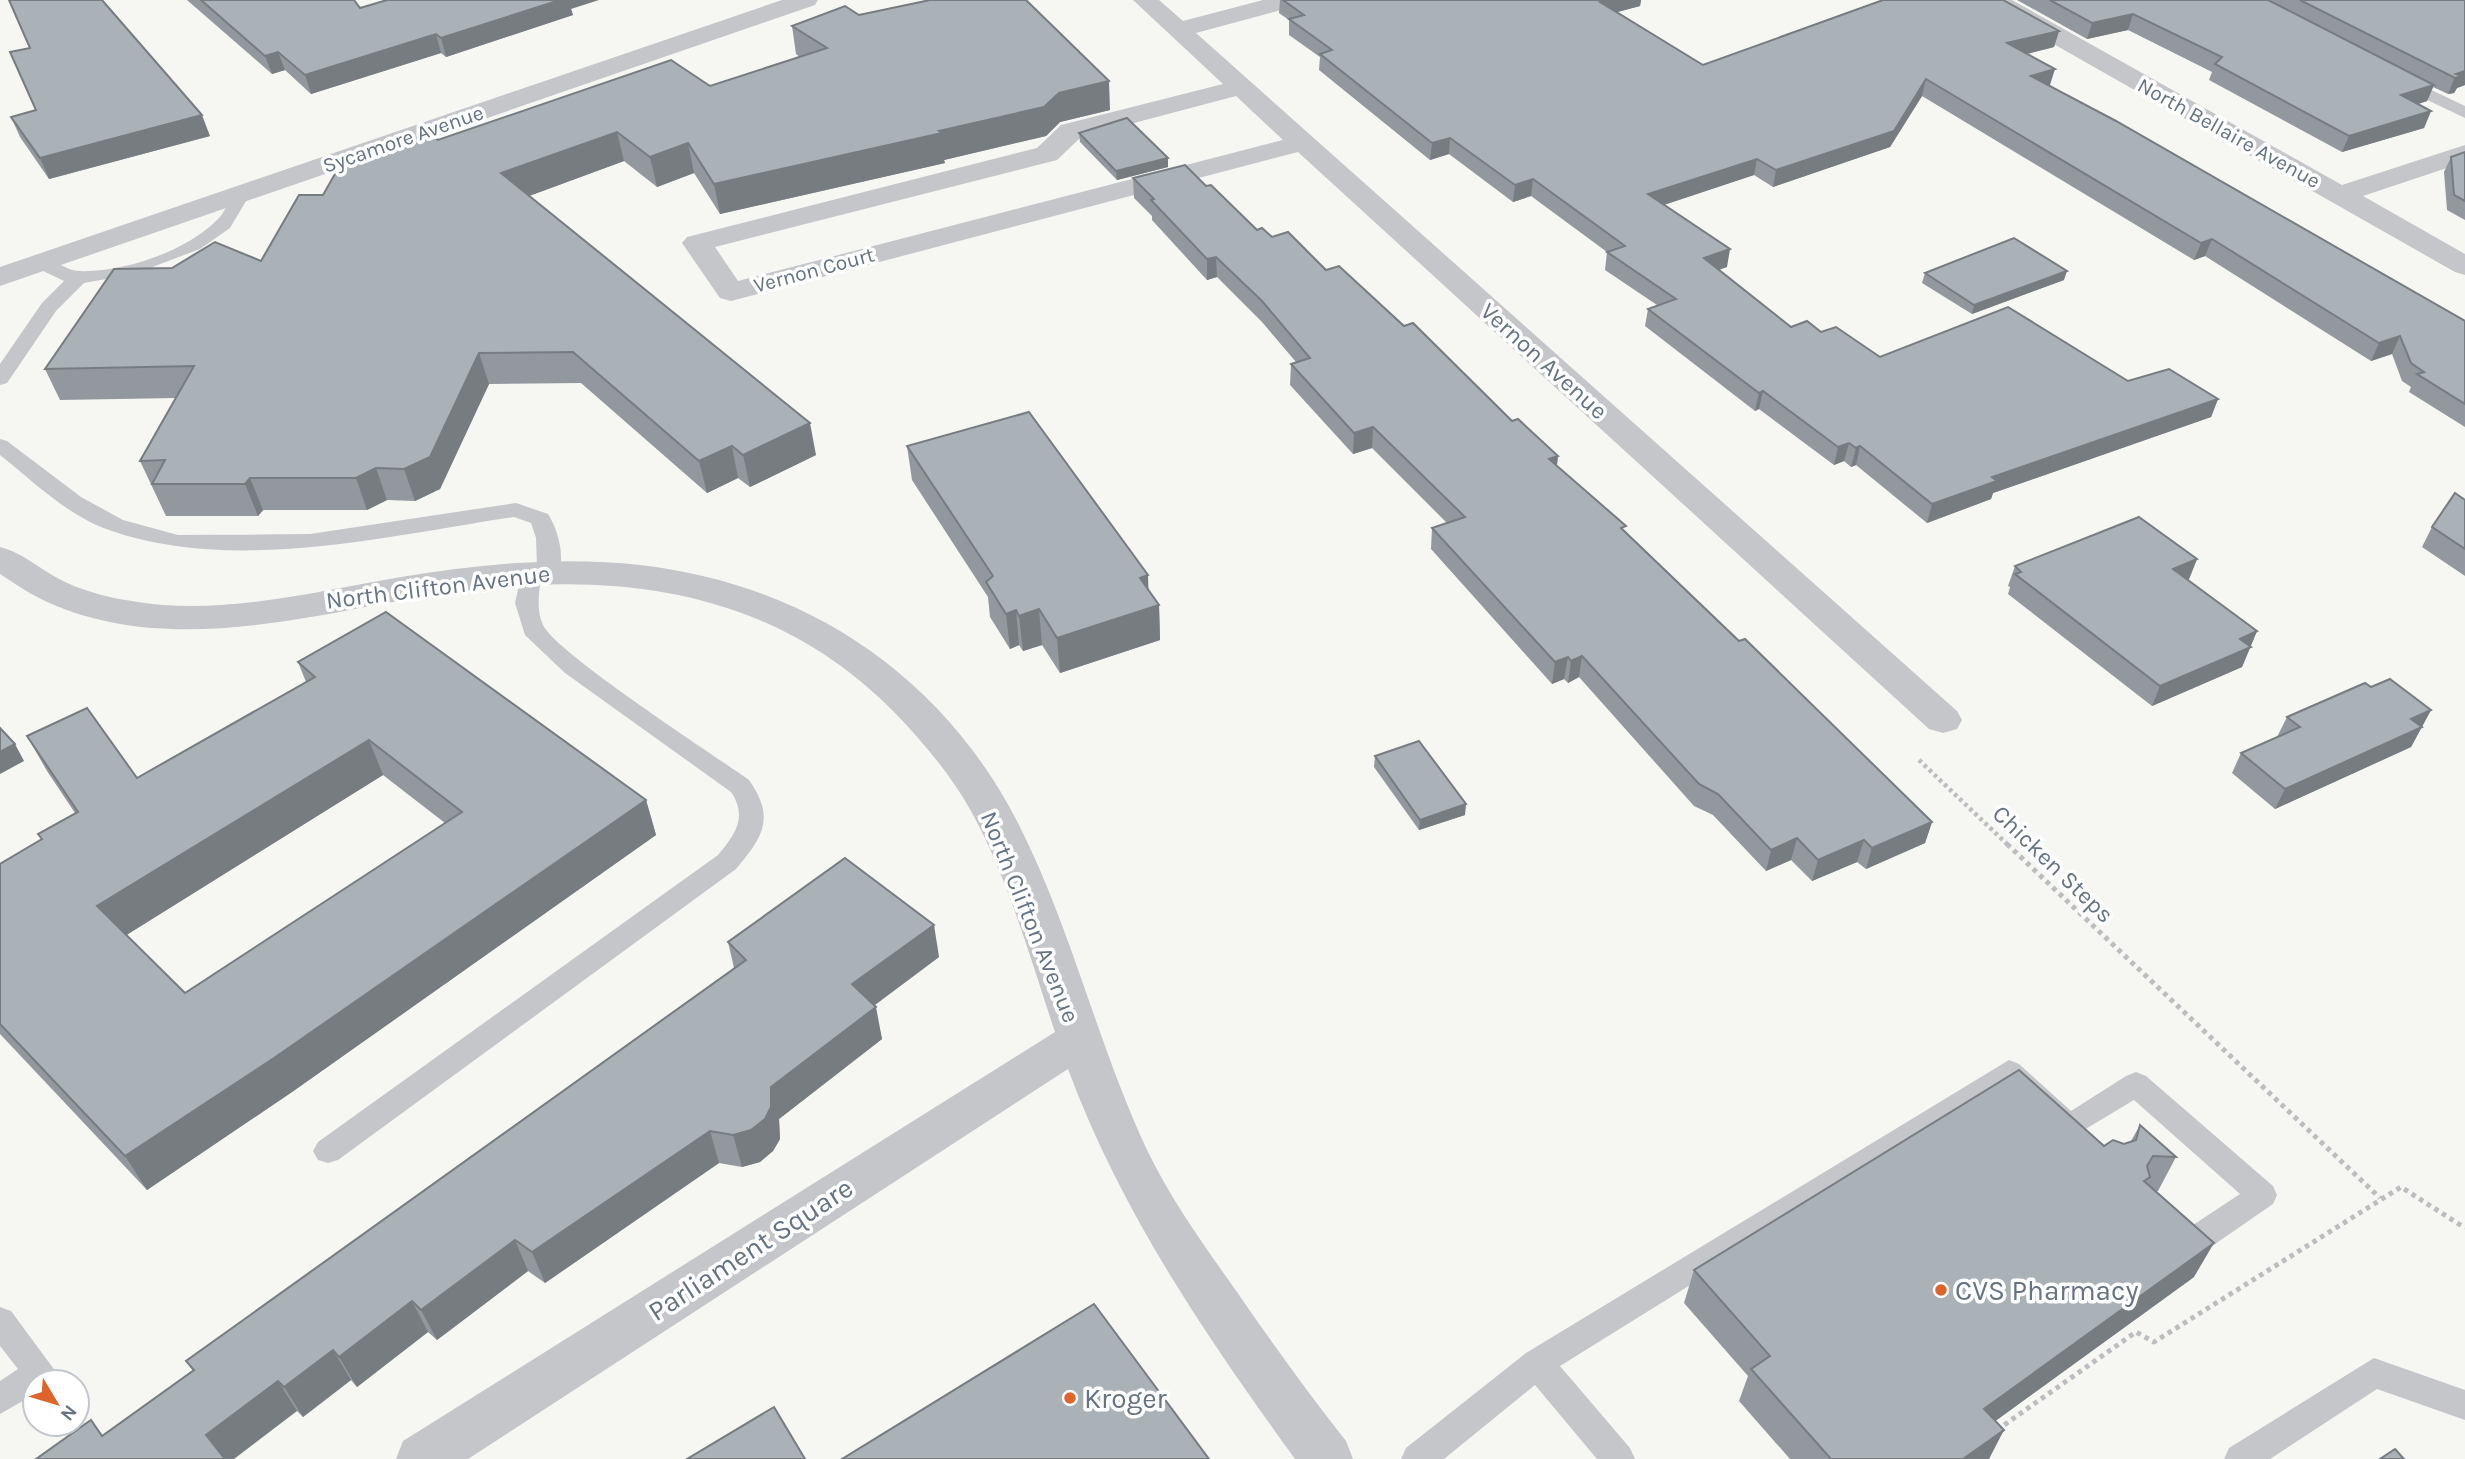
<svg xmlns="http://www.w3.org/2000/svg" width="2465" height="1459" viewBox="0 0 2465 1459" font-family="Karla,sans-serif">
<rect width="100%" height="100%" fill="#f6f6f3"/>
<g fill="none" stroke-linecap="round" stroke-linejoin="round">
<!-- path-far1 -->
<polyline stroke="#bbbdbf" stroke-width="4.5" stroke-dasharray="3.5 3.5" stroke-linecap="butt" points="1919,760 2009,846"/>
<!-- path -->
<g stroke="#bbbdbf" stroke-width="5" stroke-dasharray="4.5 4.5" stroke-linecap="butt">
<polyline points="2007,844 2380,1198"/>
<polyline points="1997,1430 2136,1332 2154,1342 2401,1187 2465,1228"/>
</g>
<!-- service -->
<g fill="#c4c6ca" fill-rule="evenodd">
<polygon points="2400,75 2465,106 2465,118 2394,84 2394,76"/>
<path d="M240 191 249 196 230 228 200 249 134 274 84 283 56 311 7 383 0 385V364L42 303 64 281 37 268 35 264 37 260C53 256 63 270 78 271 122 273 185 252 217 220 225 213 228 201 234 192Z"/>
<path d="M0 439 7 441 81 497 123 520 178 535 310 534 516 503 548 514C558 529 567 561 556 577H541C539 594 536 609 543 625 556 653 714 755 749 780 775 817 764 836 736 869L338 1160 328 1163 318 1160 313 1151 318 1142 718 855C735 835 748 817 731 792L565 673 525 635 515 603 523 567 537 566 536 538 531 523 514 517C388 536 233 574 109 530 68 516 34 482 0 455Z"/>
<path d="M2009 1060 2019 1064 2071 1111 2126 1076 2136 1072 2146 1076 2273 1186 2277 1195 2273 1204 2202 1253C2183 1259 2171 1248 2163 1231L2167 1222 2178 1218 2193 1225 2240 1194 2134 1100 2069 1139 2059 1136 2007 1088 1560 1366 1630 1448 1635 1459H1597L1535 1385 1444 1459H1401L1406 1448 1526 1353Z"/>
<polygon points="0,1307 11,1311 56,1372 52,1382 35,1382 35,1394 0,1414 0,1381 18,1369 0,1346"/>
<polygon points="2374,1358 2465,1390 2465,1420 2377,1389 2270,1459 2224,1459 2229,1448"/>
</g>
<!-- minor -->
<g fill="#c4c6ca" fill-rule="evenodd">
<polygon points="782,0 818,0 815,5 0,286 0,267"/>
<path d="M1133 0H1159L1183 21 1263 0H1303L1300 5 1196 33 1957 711 1962 720 1957 729 1943 733 1929 729 1298 152 731 301 720 298 682 243 687 237 1037 148 1061 125 1223 84ZM1236 96 1283 140 738 281 715 247 1057 160 1081 137Z"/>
<polygon points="1982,0 2012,0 2342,185 2465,145 2465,162 2363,196 2465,254 2465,275 2455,272 1985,5"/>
<path d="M0 547C24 553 42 571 65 582 95 596 130 602 163 605 242 611 323 590 401 577 480 564 560 556 640 565 806 584 943 675 1019 825 1072 930 1098 1046 1148 1152 1172 1201 1205 1247 1237 1292 1272 1343 1308 1393 1346 1441L1353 1459H1295C1206 1336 1121 1212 1068 1069L468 1459H396L403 1441 1055 1032C1030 958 1009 880 971 811 951 775 923 742 895 713 755 570 572 568 387 603 275 624 147 652 39 598 25 591 13 582 0 574Z"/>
</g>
</g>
<!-- wall -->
<g fill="#92989d" fill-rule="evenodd">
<polygon points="187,0 354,0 360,8 571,9 573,15 446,57 441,53 311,94 285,70 272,74"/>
<polygon points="1280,0 1641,0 1640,6 1618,12 1703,65 2059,31 2054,47 2027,54 2050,85 2049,85 2465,321 2465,427 2409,392 2411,387 2402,381 2392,354 2371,361 2205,256 2194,260 1922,96 1890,147 1773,187 1754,175 1664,205 1727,267 1719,270 1791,327 1821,332 1880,357 2128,381 2218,399 2211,417 1993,493 1991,499 1927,523 1856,465 1851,467 1844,461 1834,465 1759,409 1755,411 1645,326 1648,309 1657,305 1605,270 1607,252 1531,196 1513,202 1449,154 1430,160 1319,70 1320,57 1289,35 1289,20 1279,13"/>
<polygon points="2017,0 2465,0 2465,85 2457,88 2454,93 2448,94 2433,87 2427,101 2418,104 2431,111 2424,128 2342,152 2209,80 2212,72 2128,30 2087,39"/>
<polygon points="859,15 1110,110 1060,122 1046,136 944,160 945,163 720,214 694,173 657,187 624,161 529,196 816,455 750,487 738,478 707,493 581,383 489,384 440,489 415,501 387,500 367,510 263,510 258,516 166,516 140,461 176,398 60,400 45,369 172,268 261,261 323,195 438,140 710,86 800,57 796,54 792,26"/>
<polygon points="11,117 210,136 49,179 20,137"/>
<polygon points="1079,133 1168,158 1168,167 1117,180 1080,142"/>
<polygon points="2465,152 2465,220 2447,210 2444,172 2451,157"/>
<polygon points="1133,178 1206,186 1257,230 1272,237 1326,270 1404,326 1512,421 1558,456 1557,466 1739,641 1932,822 1925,843 1866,869 1857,862 1812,881 1791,860 1766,871 1713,815 1694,806 1579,677 1568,683 1564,679 1552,684 1431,549 1432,528 1447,523 1372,448 1353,454 1290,385 1291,364 1296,362 1262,322 1217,277 1207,280 1152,220 1152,216 1134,198"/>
<polygon points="1925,273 2064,280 1972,314 1922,283"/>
<polygon points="907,446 1148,575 1148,590 1159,605 1160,640 1060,673 1042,645 1023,651 1019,645 1010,649 990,617 988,597 912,480"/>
<polygon points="2465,500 2465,576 2422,547 2432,527"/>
<polygon points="2197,559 2189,579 2187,580 2257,631 2242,667 2152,706 2008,594 2010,587 2008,586 2015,566"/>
<path d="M298 662 646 800 656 835 292 1092 147 1190 0 1034V864L41 839 38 834 75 813 47 771 27 736 137 778 306 682ZM383 775 445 823 185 993 126 935Z"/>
<polygon points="2371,687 2431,710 2411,747 2275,809 2232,773 2241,753 2277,737 2287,717"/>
<polygon points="1375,756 1465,815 1419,830 1374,767"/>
<polygon points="728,942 939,957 874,1005 882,1039 779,1119 780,1139 773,1151 760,1162 742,1167 719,1163 545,1283 528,1271 437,1340 428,1332 357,1387 351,1380 303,1417 297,1411 36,1459 91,1420 103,1436 193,1371 186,1361 734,968"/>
<polygon points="2140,1125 2176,1157 2158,1191 2155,1191 2194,1277 1995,1421 1989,1459 1790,1459 1739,1401 1748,1376 1684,1303 1694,1270 2104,1146 2124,1144 2131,1141"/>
</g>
<!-- shaded-wall -->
<g fill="#777c80">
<polygon points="560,0 599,0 571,9 573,15 446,57 441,38"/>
<polygon points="1606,0 1641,0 1640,6 1598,17 1600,2"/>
<polygon points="2133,14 2128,30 2087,39 2092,23"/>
<polygon points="2059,31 2054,47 2003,60 2007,43"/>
<polygon points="436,34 441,53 311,94 305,75"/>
<polygon points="278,52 285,70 272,74 265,56"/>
<polygon points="2055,69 2050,85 2027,92 2031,76"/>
<polygon points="2465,71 2465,85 2457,88 2454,93 2448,94 2456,74"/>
<polygon points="1926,79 1922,96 1890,147 1773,187 1776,170"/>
<polygon points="1109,81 1110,110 1060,122 1046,136 944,160 945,163 720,214 714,184 939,131 1059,93"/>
<polygon points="2434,85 2427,101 2394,112 2401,95"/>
<polygon points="2431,111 2424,128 2342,152 2349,136"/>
<polygon points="202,115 210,136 49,179 40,158"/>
<polygon points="617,132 624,161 510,203 501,173"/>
<polygon points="1450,138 1449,154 1430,160 1432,143"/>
<polygon points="688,143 694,173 657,187 650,157"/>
<polygon points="1168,158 1168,167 1117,180 1116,171"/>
<polygon points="1757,159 1754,175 1645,211 1648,194"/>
<polygon points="1533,179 1531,196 1513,202 1515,185"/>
<polygon points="2212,239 2205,256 2194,260 2201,243"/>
<polygon points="1730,249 1727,267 1701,275 1704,258"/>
<polygon points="1216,257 1217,277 1207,280 1207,259"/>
<polygon points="2067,271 2064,280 1972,314 1974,305"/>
<polygon points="2400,336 2392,354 2371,361 2379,343"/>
<polygon points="479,353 489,384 440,489 415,501 404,469"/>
<polygon points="1763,391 1759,409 1755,411 1759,393"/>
<polygon points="2218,399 2211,417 1993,493 1991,499 1927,523 1932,504 1992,477"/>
<polygon points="810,423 816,455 750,487 743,455"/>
<polygon points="1373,427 1372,448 1353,454 1354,433"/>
<polygon points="1849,443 1844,461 1834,465 1838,447"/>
<polygon points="732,446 738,478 707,493 699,461"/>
<polygon points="1860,446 1856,465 1851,467 1856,448"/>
<polygon points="1558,456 1555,477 1549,459"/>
<polygon points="376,468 387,500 367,510 356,478"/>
<polygon points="250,478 263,510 258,516 245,484"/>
<polygon points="2197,559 2189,579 2165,589 2173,569"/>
<polygon points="1148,575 1149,609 1159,605 1160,640 1060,673 1057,638 1140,578"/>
<polygon points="1039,609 1042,645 1023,651 1019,616"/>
<polygon points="1016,610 1019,645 1010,649 1006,614"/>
<polygon points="2257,631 2242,667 2152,706 2160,686 2240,639"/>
<polygon points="1582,656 1579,677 1568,683 1571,661"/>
<polygon points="1568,657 1564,679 1552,684 1555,662"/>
<polygon points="2431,710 2411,747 2275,809 2285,789 2411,719"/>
<polygon points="369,740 383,775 117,941 97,906"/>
<polygon points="15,744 24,761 0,774 0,752"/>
<polygon points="646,800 656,835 292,1092 147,1190 125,1156"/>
<polygon points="1466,804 1465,815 1419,830 1420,820"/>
<polygon points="1932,822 1925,843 1866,869 1872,848"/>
<polygon points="1797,838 1791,860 1766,871 1771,850"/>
<polygon points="1864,840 1857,862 1812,881 1818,860"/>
<polygon points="934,925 939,957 859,1017 852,984"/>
<polygon points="876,1007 882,1039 779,1119 780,1139 773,1151 760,1162 742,1167 733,1135 771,1087"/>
<polygon points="710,1131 719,1163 545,1283 532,1252"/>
<polygon points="515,1240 528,1271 437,1340 421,1310"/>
<polygon points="2214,1243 2194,1277 1968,1441 1984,1409"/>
<polygon points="412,1301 428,1332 357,1387 339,1357"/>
<polygon points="333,1350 351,1380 303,1417 284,1387"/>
<polygon points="278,1381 297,1411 234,1459 223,1459 206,1435"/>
<polygon points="2004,1430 1989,1459 1963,1459"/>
</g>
<!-- building -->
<g fill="#aab1b7" stroke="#777c80" stroke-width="2" fill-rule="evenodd">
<polygon points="9,0 102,0 202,115 40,158 11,117 36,110 10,52 30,48"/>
<polygon points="201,0 354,0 360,8 387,0 560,0 441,38 436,34 305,75 278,52 265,56"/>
<polygon points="930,0 1026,0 1109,81 1059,93 1044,107 939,131 942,133 714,184 688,143 650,157 617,132 501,173 810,423 743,455 732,446 699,461 573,352 479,353 430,457 404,469 376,468 356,478 250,478 245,484 152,484 165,460 140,461 194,366 45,369 114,269 172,268 215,242 261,261 299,195 323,195 344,158 430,134 438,140 671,60 710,86 827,48 792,26 845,6 859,15"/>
<polygon points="1283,0 1606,0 1600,2 1703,65 1883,0 2003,0 2059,31 2007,43 2055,69 2031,76 2116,121 2465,321 2465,404 2417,374 2424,372 2411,363 2400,336 2379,343 2212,239 2201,243 1926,79 1894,131 1776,170 1757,159 1648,194 1730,249 1704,258 1791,327 1807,321 1821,332 1836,327 1880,357 2008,307 2128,381 2169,369 2218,399 1992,477 1997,481 1932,504 1860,446 1856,448 1849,443 1838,447 1763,391 1759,393 1648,309 1676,299 1607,252 1625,246 1533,179 1515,185 1450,138 1432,143 1320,54 1332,50 1289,19 1304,15"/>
<polygon points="2050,0 2268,0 2434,85 2401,95 2431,111 2349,136 2215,64 2222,57 2133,14 2092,23"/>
<polygon points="2300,0 2465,0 2465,71 2456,74 2462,76 2455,78"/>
<polygon points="1127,118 1168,158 1116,171 1079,133"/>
<polygon points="2465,152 2465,201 2454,195 2451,157"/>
<polygon points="1185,165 1206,186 1211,185 1257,230 1262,228 1272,237 1288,232 1326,270 1339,266 1404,326 1413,323 1512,421 1518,419 1558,456 1549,459 1626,526 1621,528 1739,641 1745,639 1932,822 1872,848 1864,840 1818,860 1797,838 1771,850 1718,794 1699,784 1582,656 1571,661 1568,657 1555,662 1432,528 1465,517 1373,427 1354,433 1291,364 1310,358 1262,301 1216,257 1207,259 1151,200 1154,199 1133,178"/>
<polygon points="2014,238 2067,271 1974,305 1925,273"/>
<polygon points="1029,412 1148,575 1140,578 1159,605 1057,638 1039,609 1019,616 1016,610 1006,614 986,582 993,576 907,446"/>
<polygon points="2455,493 2465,500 2465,549 2432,527"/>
<polygon points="2139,517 2197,559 2173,569 2257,631 2240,639 2251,647 2160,686 2015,574 2021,572 2015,566"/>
<path d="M386 612 646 800 274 1058 125 1156 0 1024V864L42 839 38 834 78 812 27 736 87 708 137 778 315 677 298 662ZM369 740 462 812 185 993 97 906Z"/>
<polygon points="2390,679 2431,710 2411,719 2422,727 2285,789 2241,753 2300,727 2287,717 2365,683 2371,687"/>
<polygon points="0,728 15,744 0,752"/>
<polygon points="1419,741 1466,804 1420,820 1375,756"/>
<polygon points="845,858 934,925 852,984 876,1007 771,1087 771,1107 765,1119 751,1130 733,1135 710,1131 532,1252 515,1240 421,1310 412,1301 339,1357 333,1350 284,1387 278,1381 206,1435 225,1459 36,1459 91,1420 102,1436 194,1370 186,1361 746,960 728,942"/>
<polygon points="2019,1070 2104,1146 2113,1140 2124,1144 2136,1140 2140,1125 2176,1157 2153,1156 2147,1166 2150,1177 2144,1181 2214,1243 1984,1409 2004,1430 1963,1459 1831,1459 1751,1369 1770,1356 1694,1270"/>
<polygon points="1094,1304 1209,1459 842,1459"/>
<polygon points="774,1407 805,1459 687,1459"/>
<polygon points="2395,1449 2404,1459 2380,1459"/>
</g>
<!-- markers -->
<g fill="#dd652c" stroke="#fff" stroke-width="2.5">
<circle cx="1941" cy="1290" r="7"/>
<circle cx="1070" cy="1398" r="7"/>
</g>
<g text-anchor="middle" stroke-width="7" stroke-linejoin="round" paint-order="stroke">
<!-- far-street labels -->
<g font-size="21" fill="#667383" stroke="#fff">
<text transform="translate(2229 133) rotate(29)" y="7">North Bellaire Avenue</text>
<text transform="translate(403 139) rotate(-19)" y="7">Sycamore Avenue</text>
<text transform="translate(814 270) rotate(-15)" y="7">Vernon Court</text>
</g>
<!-- street labels -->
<g font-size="24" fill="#667383" stroke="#fff">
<text transform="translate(1544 361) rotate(42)" y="8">Vernon Avenue</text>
<text transform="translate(438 587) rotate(-7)" y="8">North Clifton Avenue</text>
<text transform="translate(2053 864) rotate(44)" y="8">Chicken Steps</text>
<text transform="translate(1030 917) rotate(68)" y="8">North Clifton Avenue</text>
</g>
<!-- near-street labels -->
<g font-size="28" fill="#667383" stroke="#fff">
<text transform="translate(750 1249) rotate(-33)" y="10">Parliament Square</text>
</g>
<!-- near-poi labels -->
<g font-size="28" fill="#667383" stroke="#fff" text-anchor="start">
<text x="1955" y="1300">CVS Pharmacy</text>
<text x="1084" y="1408">Kroger</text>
</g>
</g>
<!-- north arrow -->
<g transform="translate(56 1403) rotate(128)"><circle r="33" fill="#ffffff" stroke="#c2c7cd" stroke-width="2"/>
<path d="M0-5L12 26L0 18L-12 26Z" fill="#dd652c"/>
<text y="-10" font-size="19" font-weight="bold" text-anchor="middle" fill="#667383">N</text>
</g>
</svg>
